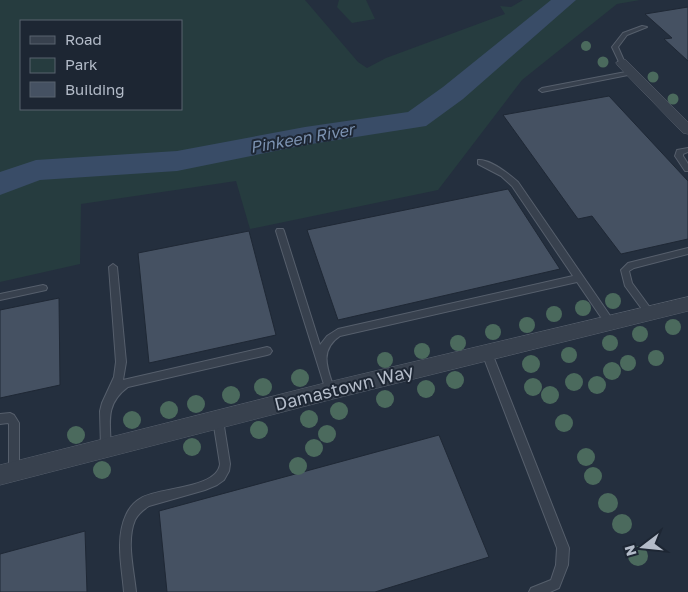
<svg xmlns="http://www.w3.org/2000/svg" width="688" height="592" viewBox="0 0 688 592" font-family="'Golos Text',sans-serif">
<rect width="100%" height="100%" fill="#242f3e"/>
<!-- green -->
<g fill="#263c3f" fill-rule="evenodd">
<path d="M0 0H305L358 62 367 68 386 58 505 14 500 6 511 7 523 0H640L617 4 522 80 438 190 250 229 236 181 81 204 80 264 0 282ZM181 21V109H21V21Z"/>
<polygon points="339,0 366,0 375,19 352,23 337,7"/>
</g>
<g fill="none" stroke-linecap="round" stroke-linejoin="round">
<!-- river -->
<polygon fill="#394c67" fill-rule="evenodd" points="551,0 576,0 463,99 426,126 305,145 177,171 40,180 0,195 0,172 36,160 177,151 305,127 408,112 443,87"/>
</g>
<!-- building -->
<g fill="#455162" stroke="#1f2835">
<polygon points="688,7 688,61 664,39 672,38 645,14"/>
<polygon points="609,96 688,181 688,239 621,254 592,216 578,219 503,115"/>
<polygon points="508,189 560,269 338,320 307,230"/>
<polygon points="249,231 276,335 149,363 138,253"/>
<polygon points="59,298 60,385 0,398 0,310"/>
<polygon points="439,435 489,557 375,592 167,592 159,511"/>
<polygon points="85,531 87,592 0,592 0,554"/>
</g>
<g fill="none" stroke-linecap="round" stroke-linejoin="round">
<defs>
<g id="service">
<polygon points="642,26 647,27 627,35 618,47 625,63 620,64 612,47 623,33"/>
<polygon points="631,71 633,72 633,74 542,92 539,90 542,88"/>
<polygon points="688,148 688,152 683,154 683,156 688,164 688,171 685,171 675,156 677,150"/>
<path d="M478 160C490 159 509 174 518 182L613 320 615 323 613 326H607L577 282 340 336C318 351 328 370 335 391L333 394 330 395 327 394 276 231 277 229H283L284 231 320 345 327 336 338 329 573 276 512 186 501 176 478 164Z"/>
<polygon points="688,248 688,254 634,268 629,271 632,283 654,313 653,316 647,316 625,286 621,270 628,263"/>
<path d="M113 264 117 267 126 362 123 380 267 347 270 348 272 351 270 354 267 355 128 387C105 404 110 422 111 448L110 451 106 453 102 451 101 448 100 411 102 403 114 377 116 362 109 267Z"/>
<polygon points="43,285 46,286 47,288 46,290 0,300 0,294"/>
<polygon points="487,349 490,350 492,353 569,548 568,565 559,588 550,592 529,592 531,588 551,580 556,565 557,548 482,353 484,350"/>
<polygon points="10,413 14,415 19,423 19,471 18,475 14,476 10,475 9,471 9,424 8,423 0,424 0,414"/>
<path d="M218 415 222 417 223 420 230 464 229 471 224 480 217 485 205 490 149 506C143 510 138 514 135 520 126 541 134 570 136 592H124C122 567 115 539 126 515 129 508 134 502 141 498 159 487 217 489 220 464L213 420 214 417Z"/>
</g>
<g id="minor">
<polygon points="622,59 626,60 688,122 688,134 683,133 618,66 616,63"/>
<polygon points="688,297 688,311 333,399 0,485 0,465 333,381"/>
</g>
</defs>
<!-- service casing -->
<use href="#service" stroke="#565f6c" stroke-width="2"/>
<!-- minor casing -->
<use href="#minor" stroke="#565f6c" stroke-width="1"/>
<!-- service -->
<use href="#service" fill="#38414e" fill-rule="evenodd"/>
<!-- minor -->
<use href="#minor" fill="#38414e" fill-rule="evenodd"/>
</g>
<!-- trees -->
<g fill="#4b6a5d">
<circle cx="586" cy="46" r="5"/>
<circle cx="603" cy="62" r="5.5"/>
<circle cx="653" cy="77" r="5.5"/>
<circle cx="673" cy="99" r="5.5"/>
<circle cx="613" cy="301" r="8"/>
<circle cx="583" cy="308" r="8"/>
<circle cx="554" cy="314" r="8"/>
<circle cx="527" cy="325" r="8"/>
<circle cx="673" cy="327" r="8"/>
<circle cx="493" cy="332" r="8"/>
<circle cx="640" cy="334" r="8"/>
<circle cx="458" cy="343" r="8"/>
<circle cx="610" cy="343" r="8"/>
<circle cx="422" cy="351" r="8"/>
<circle cx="569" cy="355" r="8"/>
<circle cx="656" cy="358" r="8"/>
<circle cx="385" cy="360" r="8"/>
<circle cx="531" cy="364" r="9"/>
<circle cx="628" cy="363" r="8"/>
<circle cx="612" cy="371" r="9"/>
<circle cx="300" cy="378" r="9"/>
<circle cx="455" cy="380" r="9"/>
<circle cx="574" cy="382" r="9"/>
<circle cx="597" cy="385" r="9"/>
<circle cx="263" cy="387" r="9"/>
<circle cx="533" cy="387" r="9"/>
<circle cx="426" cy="389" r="9"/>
<circle cx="231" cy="395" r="9"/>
<circle cx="550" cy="395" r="9"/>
<circle cx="385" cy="399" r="9"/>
<circle cx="196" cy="404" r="9"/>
<circle cx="169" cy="410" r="9"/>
<circle cx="339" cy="411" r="9"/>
<circle cx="309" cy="419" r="9"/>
<circle cx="132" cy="420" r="9"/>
<circle cx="564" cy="423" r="9"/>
<circle cx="259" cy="430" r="9"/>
<circle cx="327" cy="434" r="9"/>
<circle cx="76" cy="435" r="9"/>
<circle cx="192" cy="447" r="9"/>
<circle cx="314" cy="448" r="9"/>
<circle cx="586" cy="457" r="9"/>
<circle cx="298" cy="466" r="9"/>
<circle cx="102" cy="470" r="9"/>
<circle cx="593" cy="476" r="9"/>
<circle cx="608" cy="503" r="10"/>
<circle cx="622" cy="524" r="10"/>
<circle cx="638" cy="556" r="10"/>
</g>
<g text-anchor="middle" stroke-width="4" stroke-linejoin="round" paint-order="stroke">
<!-- far-water labels -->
<g font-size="16" font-style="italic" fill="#7c92b1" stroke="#1d2633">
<text transform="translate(302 138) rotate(-10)" y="6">Pinkeen River</text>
</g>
<!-- street labels -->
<g font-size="18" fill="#b4bcc9" stroke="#1d2633">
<text transform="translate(344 388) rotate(-14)" y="6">Damastown Way</text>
</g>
</g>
<!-- legend -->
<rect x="20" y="20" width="162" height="90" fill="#1d2633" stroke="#59626f"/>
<rect x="30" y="36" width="25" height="8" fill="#38414e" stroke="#59626f"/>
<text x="65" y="45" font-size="15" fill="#b4bcc9">Road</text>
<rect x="30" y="58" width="25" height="15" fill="#263c3f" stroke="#59626f"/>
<text x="65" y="70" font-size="15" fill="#b4bcc9">Park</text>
<rect x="30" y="82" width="25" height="15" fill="#455162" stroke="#59626f"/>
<text x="65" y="95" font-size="15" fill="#b4bcc9">Building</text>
<!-- north arrow -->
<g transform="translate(643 547) rotate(254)" stroke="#1d2633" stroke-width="4" paint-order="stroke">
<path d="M0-4L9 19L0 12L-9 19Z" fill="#b4bcc9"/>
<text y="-8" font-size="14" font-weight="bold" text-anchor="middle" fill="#b4bcc9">N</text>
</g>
</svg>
